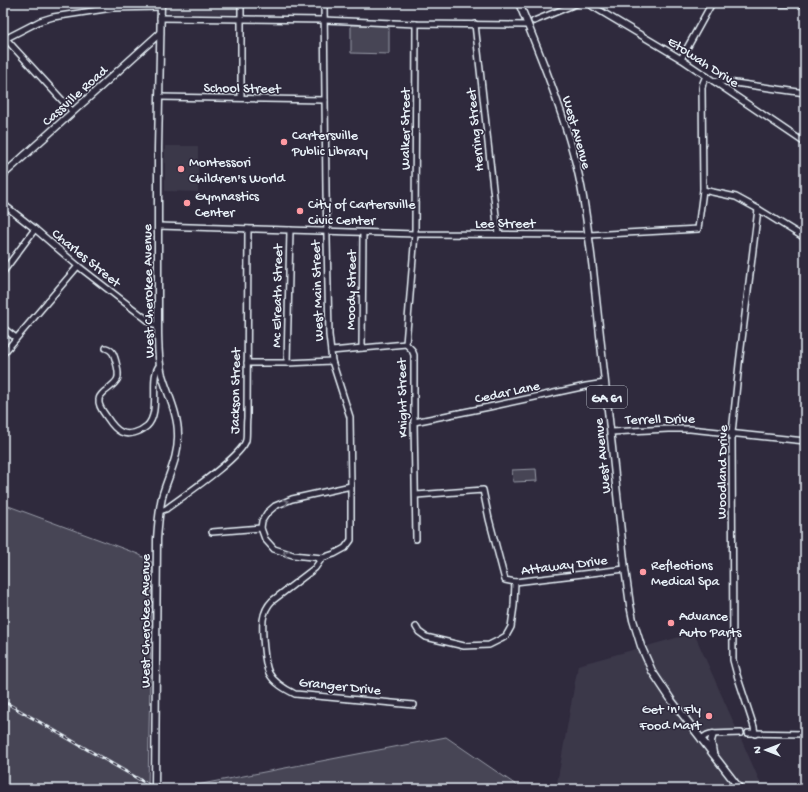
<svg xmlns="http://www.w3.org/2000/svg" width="808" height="792" viewBox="0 0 808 792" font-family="'Gochi Hand',sans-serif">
<rect width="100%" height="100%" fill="#2f2a3d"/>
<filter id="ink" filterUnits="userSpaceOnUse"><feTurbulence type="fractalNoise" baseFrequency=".025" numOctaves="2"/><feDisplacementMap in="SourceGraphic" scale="8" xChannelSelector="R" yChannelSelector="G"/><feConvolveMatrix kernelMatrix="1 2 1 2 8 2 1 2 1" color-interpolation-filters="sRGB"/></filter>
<g filter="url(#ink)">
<!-- built -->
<g fill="#3b3749">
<polygon points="165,3 238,3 237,14 165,13"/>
<polygon points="165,146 198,146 198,192 165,191"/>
<polygon points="694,633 761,784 805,783 805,789 556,789 578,665"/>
</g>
<!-- green -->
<g fill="#464455" stroke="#979aa6">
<polygon points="351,25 389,26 389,54 351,53"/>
<polygon points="536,469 537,481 513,482 512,470"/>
<polygon points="3,504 138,554 152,562 148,789 3,789"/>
<polygon points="446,737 522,789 176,789"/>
</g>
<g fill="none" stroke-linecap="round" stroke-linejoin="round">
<defs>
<g id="minor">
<polyline points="241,3 241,98"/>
<polyline points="324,3 326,191 329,335 332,361 350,417 351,486 351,540 345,548 334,554 322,558 293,555 274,549 265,539 261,528 262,521 267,513 275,506 292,499 351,486"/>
<polyline points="587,3 681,59 805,143"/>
<polyline points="750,3 805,4"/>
<polyline points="160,18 324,20 416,24 528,25"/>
<polyline points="534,21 578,3"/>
<polyline points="475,24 498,234"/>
<polyline points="6,39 73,112"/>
<polyline points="3,40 40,21 53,17 112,8 161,7"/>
<polyline points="681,59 712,3"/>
<polyline points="714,81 721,81 805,93"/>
<polyline points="159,97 325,100"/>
<polyline points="703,190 736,197 758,209 805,238"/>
<polyline points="3,204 35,229 78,266 154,325 158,326"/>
<polyline points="159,226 415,234 589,235 698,229 703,190 702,88 703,83 706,76"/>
<polyline points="3,272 35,229"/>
<polyline points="3,328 16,338"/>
<path d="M106 348C113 350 114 355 116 362 121 380 118 381 104 392 102 394 99 396 99 400 98 405 103 412 106 416 110 422 114 429 121 432 129 436 140 432 147 426 162 412 148 376 160 365"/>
<polyline points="362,348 363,233"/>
<polyline points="331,351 406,344"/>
<polyline points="3,354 78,266"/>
<polyline points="247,363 287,363 332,361"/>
<polyline points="287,363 290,230"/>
<polyline points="414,422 489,407 586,386 605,383"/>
<polyline points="611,432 668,429 690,429 805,441"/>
<polyline points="416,495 483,490 489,519 505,580 515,582 625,569"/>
<path d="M160 511 166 509C182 497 242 457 246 440 247 433 246 425 247 418L248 229"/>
<polyline points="212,532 261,528"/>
<polyline points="416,539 414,422 414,355 412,350 406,344 415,234 416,24"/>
<path d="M322 558 315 568 272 601C267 606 264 613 263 620 262 631 264 663 269 673 274 683 285 689 295 694L414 705"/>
<polyline points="416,627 419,632 426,637 464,646 489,645 501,639 506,636 511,627 514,606 515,582"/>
<polyline points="748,733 805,734"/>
<polyline points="755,734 754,727 737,675 733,660 732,433 739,364 758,209"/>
<polyline points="701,739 707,735 710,734 741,733"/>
</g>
<g id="major">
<path d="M519 3C539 52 559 101 573 152 584 191 588 231 593 270L625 569 630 605 633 620 641 646 652 671 672 701 740 789"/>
<polyline points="3,175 160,33"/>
<polyline points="713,753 711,741 713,734"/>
<path d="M155 789 157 539C158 525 159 511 162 497 168 476 179 457 178 434 178 414 168 395 162 375 158 360 158 343 158 326V148L161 3"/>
</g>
</defs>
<!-- minor casing -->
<use href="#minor" stroke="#e8f1f8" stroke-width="8"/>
<!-- major casing -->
<use href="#major" stroke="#e8f1f8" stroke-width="9"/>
<!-- minor -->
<use href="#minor" stroke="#2f2a3d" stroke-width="5"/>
<!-- major -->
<use href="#major" stroke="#2f2a3d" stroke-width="6"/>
<defs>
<polyline id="rail" points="3,701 156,789"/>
</defs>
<!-- rail casing -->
<use href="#rail" stroke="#e8f1f8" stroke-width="3"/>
<!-- rail -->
<use href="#rail" stroke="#2f2a3d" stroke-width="1.5" stroke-dasharray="4.5" stroke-linecap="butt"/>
</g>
<!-- one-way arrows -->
<defs><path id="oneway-chevron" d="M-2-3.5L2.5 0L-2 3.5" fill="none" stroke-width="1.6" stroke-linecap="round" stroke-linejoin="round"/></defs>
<g stroke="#70707e">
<use href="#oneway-chevron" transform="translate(286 502) rotate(-20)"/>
<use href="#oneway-chevron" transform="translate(286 553) rotate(-161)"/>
</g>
</g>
<!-- markers -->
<g fill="#ff9aa2" stroke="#2f2a3d" stroke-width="1.5">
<circle cx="284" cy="142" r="4"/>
<circle cx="181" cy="169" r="4"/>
<circle cx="187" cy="203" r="4"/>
<circle cx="300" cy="211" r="4"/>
<circle cx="643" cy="572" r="4"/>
<circle cx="671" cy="623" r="4"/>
<circle cx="709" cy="716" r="4"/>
</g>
<g text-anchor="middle" stroke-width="3" stroke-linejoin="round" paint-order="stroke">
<!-- shield labels -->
<rect fill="#2f2a3d" stroke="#b0b5c0" stroke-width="1" x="587" y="386" width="40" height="22" rx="3"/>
<g font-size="13" font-weight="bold" fill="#e8f1f8">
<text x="607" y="402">GA 61</text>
</g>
<!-- street labels -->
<g font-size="14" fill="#e8f1f8" stroke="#2f2a3d">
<text transform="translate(704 61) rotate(33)" y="5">Etowah Drive</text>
<text transform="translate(242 87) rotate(1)" y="5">School Street</text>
<text transform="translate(74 95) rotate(-42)" y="5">Cassville Road</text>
<text transform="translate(404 129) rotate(-90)" y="5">Walker Street</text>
<text transform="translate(474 130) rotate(-96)" y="5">Herring Street</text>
<text transform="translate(578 132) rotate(74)" y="5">West Avenue</text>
<text x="505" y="227">Lee Street</text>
<text transform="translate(87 257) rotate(39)" y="5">Charles Street</text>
<text transform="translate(350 290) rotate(-89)" y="5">Moody Street</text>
<text transform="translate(147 291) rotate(-91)" y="5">West Cherokee Avenue</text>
<text transform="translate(316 291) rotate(-92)" y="5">West Main Street</text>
<text transform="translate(276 296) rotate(-89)" y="5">Mc Elreath Street</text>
<text transform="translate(234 391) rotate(-89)" y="5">Jackson Street</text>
<text transform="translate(507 391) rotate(-12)" y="5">Cedar Lane</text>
<text transform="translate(401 398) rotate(-91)" y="5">Knight Street</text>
<text transform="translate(660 418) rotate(-1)" y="5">Terrell Drive</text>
<text transform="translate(601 456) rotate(-96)" y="5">West Avenue</text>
<text transform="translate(721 472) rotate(-89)" y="5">Woodland Drive</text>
<text transform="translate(564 564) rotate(-7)" y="5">Attaway Drive</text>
<text transform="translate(144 621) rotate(-90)" y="5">West Cherokee Avenue</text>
<text transform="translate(340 685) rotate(6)" y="5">Granger Drive</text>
</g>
<!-- poi labels -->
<g font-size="14" fill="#e8f1f8" stroke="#2f2a3d" text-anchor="start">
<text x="292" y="139">Cartersville<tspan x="292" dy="16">Public Library</tspan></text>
<text x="189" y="166">Montessori<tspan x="189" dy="16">Children's World</tspan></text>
<text x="195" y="200">Gymnastics<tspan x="195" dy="16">Center</tspan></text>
<text x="308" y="208">City of Cartersville<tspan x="308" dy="16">Civic Center</tspan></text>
<text x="651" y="569">Reflections<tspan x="651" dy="16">Medical Spa</tspan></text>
<text x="679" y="620">Advance<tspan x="679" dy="16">Auto Parts</tspan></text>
<text x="701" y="713" text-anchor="end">Get 'n' Fly<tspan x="701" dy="16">Food Mart</tspan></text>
</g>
</g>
<!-- margin -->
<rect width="808" height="792" fill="none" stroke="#2f2a3d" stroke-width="16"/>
<rect x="8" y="8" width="792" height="776" fill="none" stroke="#e8f1f8" stroke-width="1.5" filter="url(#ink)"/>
<!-- north arrow -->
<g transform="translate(766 750) rotate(270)" stroke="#2f2a3d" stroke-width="3" paint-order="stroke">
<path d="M0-3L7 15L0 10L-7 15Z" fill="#e8f1f8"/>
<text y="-6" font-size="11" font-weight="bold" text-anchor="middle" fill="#e8f1f8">N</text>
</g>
</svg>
